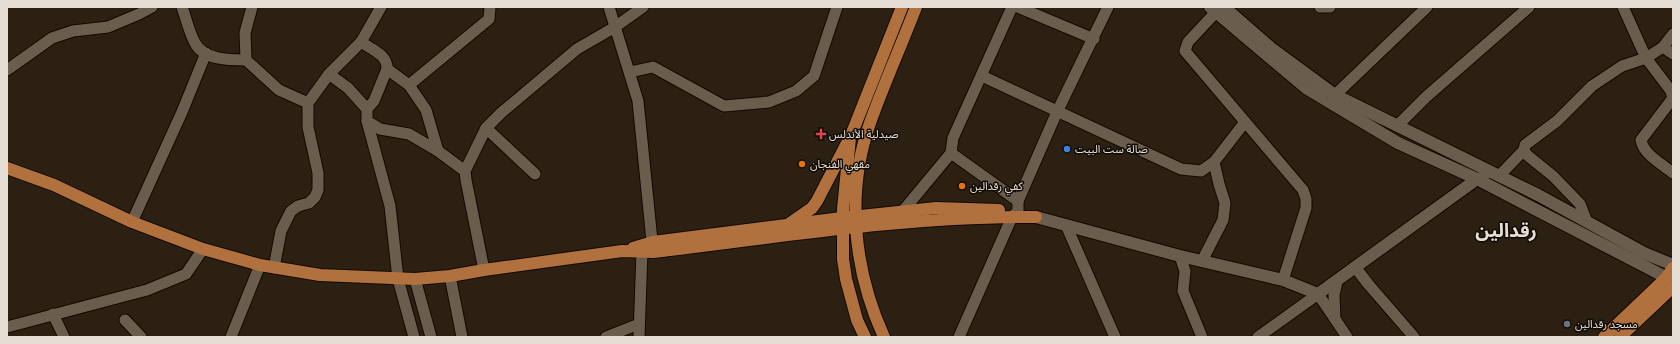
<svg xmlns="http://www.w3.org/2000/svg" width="1680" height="344" viewBox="0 0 1680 344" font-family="'Playfair Display','Noto Sans Arabic',serif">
<rect width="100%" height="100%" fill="#2b2012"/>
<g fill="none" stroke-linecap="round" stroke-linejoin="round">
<defs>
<g id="minor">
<path d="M182 7C186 18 189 32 195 43 204 60 229 60 246 60"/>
<polyline points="252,7 245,33 246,60 279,90 308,103"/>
<polyline points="609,7 638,101 653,251"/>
<polyline points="1018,7 1094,39"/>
<polyline points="1320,7 1330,7"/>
<polyline points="1623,7 1646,58 1671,91 1673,98"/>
<polyline points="1216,12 1188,42 1185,51 1303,190 1306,199 1306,208 1283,280"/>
<path d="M361 42C371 49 388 55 387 69L374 101 367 109V121L380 129 409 134 438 151 465 171"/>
<polyline points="1663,47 1673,54"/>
<polyline points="387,69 409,85 426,110 438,151"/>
<polyline points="7,70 52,38 73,31 108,27 139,14 152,7"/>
<polyline points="630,72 653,67 724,106 769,102 796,91 814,76 837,7"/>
<polyline points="329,74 348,88 367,109"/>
<polyline points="982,76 1181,169 1201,171 1214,162 1245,122"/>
<polyline points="409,85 489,19 490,7"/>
<path d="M1673 98 1641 140C1643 154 1662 164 1673 173"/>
<polyline points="1330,102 1335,95 1427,7"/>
<polyline points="367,121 390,206 398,279 414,337"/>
<polyline points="1397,126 1426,97 1529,7"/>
<polyline points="486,128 535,174"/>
<polyline points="951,153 1018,201"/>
<polyline points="1499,176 1524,150"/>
<polyline points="902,212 951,153 953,138 1012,7"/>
<polyline points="132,222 182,112 206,53"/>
<polyline points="1587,222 1580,204 1553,176 1527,155 1524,150 1525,145 1557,121 1592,86 1622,66 1646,58 1663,47 1673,34"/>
<polyline points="1066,225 1115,337"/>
<polyline points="1180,256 1185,271 1183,291 1202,337"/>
<polyline points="1202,261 1223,220 1225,203 1219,184 1214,162"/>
<polyline points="1355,267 1369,285 1414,337"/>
<polyline points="274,268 281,231 291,211 298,206 309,203 315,197 318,190 318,173 308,127 308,103 329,74 361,42 381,7"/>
<polyline points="484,270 466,180 465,171 486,128 501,113 577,49 615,27 643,7"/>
<polyline points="450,276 462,337"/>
<polyline points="415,279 431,337"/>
<polyline points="1337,281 1334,295 1335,319 1347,337"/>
<polyline points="53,314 64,337"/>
<polyline points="125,320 141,337"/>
<polyline points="7,327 147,290 186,274 203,249"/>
<polyline points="231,337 260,265"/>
<polyline points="606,337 639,324"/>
<polyline points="639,337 642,251"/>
<polyline points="959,337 1012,217 1018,211 1018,201 1057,112 1108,7"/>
<polyline points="1258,337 1318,294 1335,319"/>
</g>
<g id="tertiary">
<polyline points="1210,7 1306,88 1356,118 1398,143 1477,179 1673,281"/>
<polyline points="1224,7 1271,48 1335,95 1538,195 1644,253 1673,265"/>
<polyline points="1036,217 1180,256 1283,280 1318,294 1477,179 1483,178"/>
</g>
<g id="primary">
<path d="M7 168 54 185 132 222 203 249 260 265 320 275 415 279 450 276 484 270 622 251 653 252C780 237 908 216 1036 217"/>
<polyline points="789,224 812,208 817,201 847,143"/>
<polyline points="633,248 653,242 842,218 936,208 999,210"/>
<polyline points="865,337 857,320 846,279 843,259 843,209 850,138 902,7"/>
<path d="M884 337C854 271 845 193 870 123 884 84 901 46 916 7"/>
<polyline points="1604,337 1666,278 1673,268"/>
<polyline points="1620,337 1673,287"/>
</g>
</defs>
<!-- minor casing -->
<use href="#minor" stroke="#140901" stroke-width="13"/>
<!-- tertiary casing -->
<use href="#tertiary" stroke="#140901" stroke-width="14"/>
<!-- primary casing -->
<use href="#primary" stroke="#140901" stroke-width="14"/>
<!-- minor -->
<use href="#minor" stroke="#6a5d4e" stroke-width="11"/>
<!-- tertiary -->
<use href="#tertiary" stroke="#6a5d4e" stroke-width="12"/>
<!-- primary -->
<use href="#primary" stroke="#b0713f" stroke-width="12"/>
</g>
<!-- markers -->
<path fill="#e0444e" stroke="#100b06" stroke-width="1.5" d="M819 128h4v4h4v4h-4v4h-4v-4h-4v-4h4z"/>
<circle fill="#3f7fe0" stroke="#100b06" stroke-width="1.5" cx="1067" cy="149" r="4"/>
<g fill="#e8710a" stroke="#100b06" stroke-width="1.5">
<circle cx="802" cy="164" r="4"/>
<circle cx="962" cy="186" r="4"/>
</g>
<circle fill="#6b7280" stroke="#100b06" stroke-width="1.5" cx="1567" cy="324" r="4"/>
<g text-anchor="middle" stroke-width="3" stroke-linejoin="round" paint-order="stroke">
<!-- poi labels -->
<g font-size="11" fill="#e6ded5" stroke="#100b06" text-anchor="start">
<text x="829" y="138">صيدلية الأندلس</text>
<text x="1075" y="153">صالة ست البيت</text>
<text x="810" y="168">مقهي الفنجان</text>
<text x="970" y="190">كفي رقدالين</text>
<text x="1575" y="328">مسجد رقدالين</text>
</g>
<!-- town labels -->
<g font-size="19" font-weight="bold" fill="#e6ded5" stroke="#100b06">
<text x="1506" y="237">رقدالين</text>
</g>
</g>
<!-- border -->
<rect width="1680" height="344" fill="none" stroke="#e6ded5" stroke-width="16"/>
</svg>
